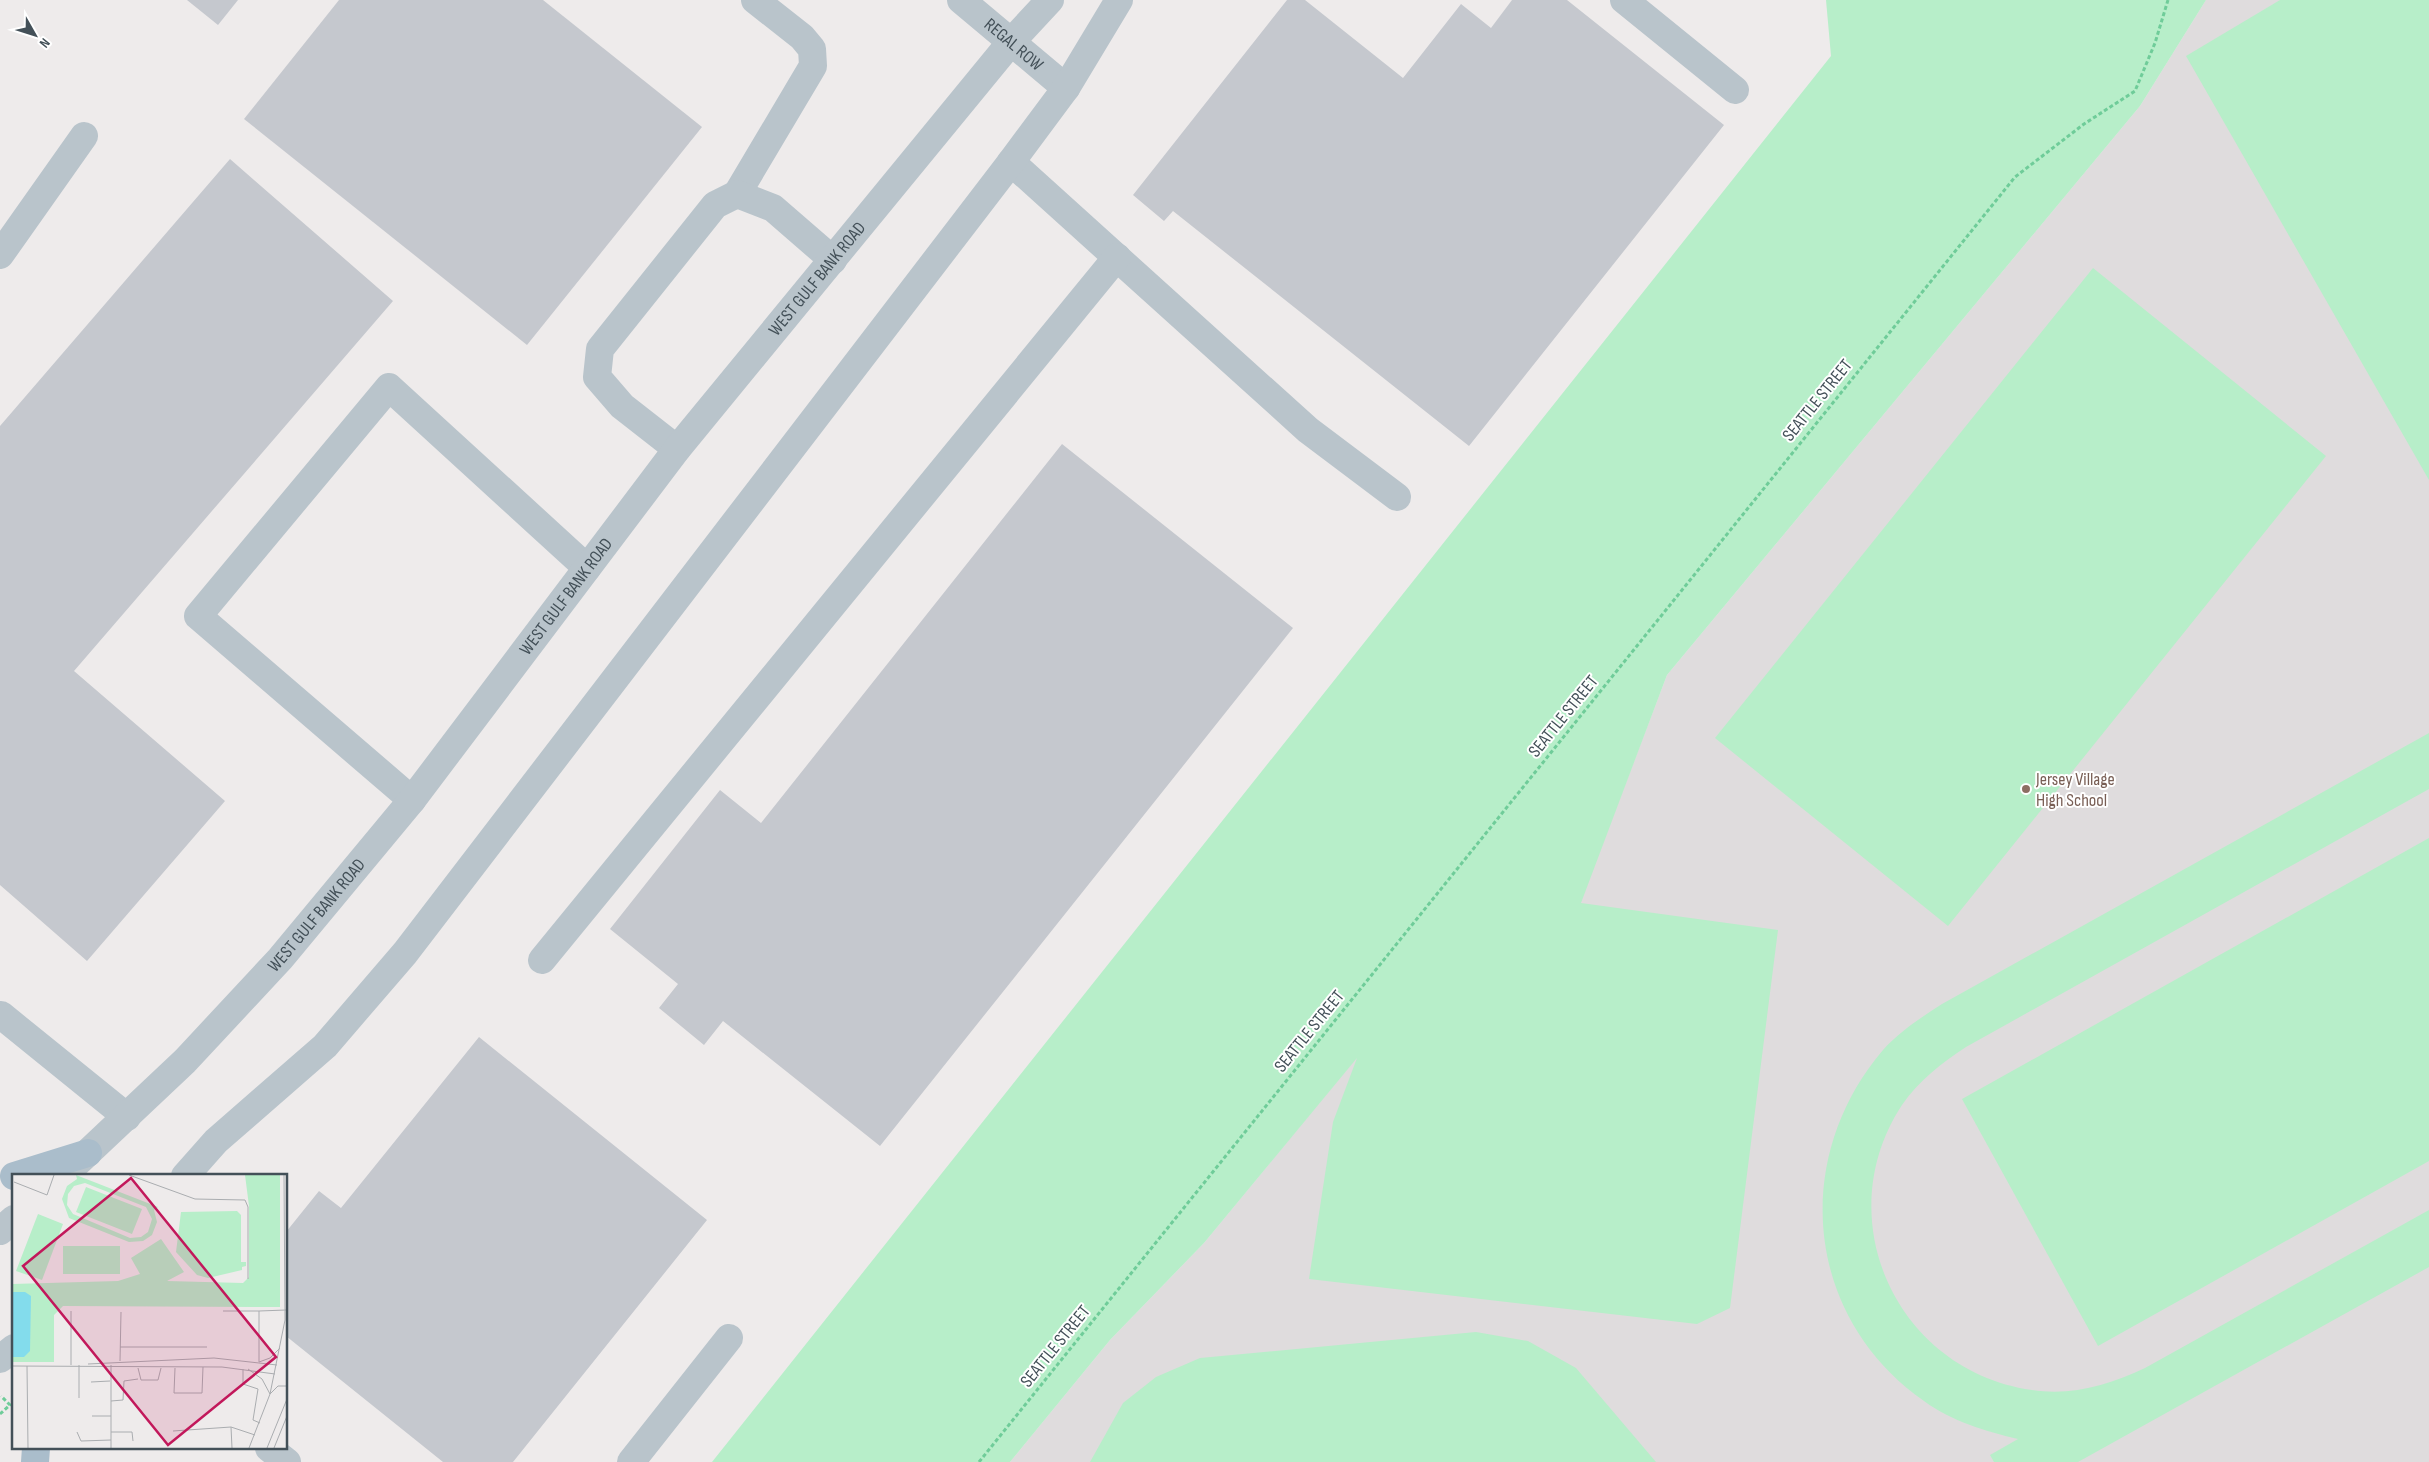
<svg xmlns="http://www.w3.org/2000/svg" width="2429" height="1462" viewBox="0 0 2429 1462" font-family="'Sofia Sans Condensed',sans-serif">
<rect width="100%" height="100%" fill="#eeebeb"/>
<!-- education -->
<polygon fill="#dfdcdd" points="2206,0 2429,0 2429,1462 1010,1462 1110,1340 1204,1243 1358,1056 1580,903 1667,675 2140,106"/>
<!-- green -->
<g fill="#b7eec9">
<polygon points="1826,0 2206,0 2140,106 1667,675 1581,903 1778,930 1730,1308 1697,1324 1309,1279 1333,1122 1357,1058 1204,1243 1110,1340 1010,1462 712,1462 1831,56"/>
<polygon points="2280,0 2429,0 2429,480 2186,56"/>
<polygon points="2093,268 2326,456 1948,926 1715,738"/>
<path d="M2429 733V789L1966 1047C1942 1063 1919 1080 1902 1105 1827 1219 1897 1371 2032 1390 2072 1396 2109 1385 2145 1368L2429 1210V1267L2078 1462H1994L1990 1455 2018 1439C1985 1431 1951 1421 1924 1401 1805 1318 1790 1159 1883 1050 1900 1031 1922 1017 1942 1004Z"/>
<polygon points="2429,838 2429,1161 2098,1346 1962,1099"/>
<polygon points="1476,1332 1528,1341 1576,1368 1656,1462 1090,1462 1123,1403 1156,1377 1200,1358"/>
</g>
<!-- building -->
<g fill="#c5c8ce">
<polygon points="187,0 238,0 218,25"/>
<polygon points="339,0 543,0 702,127 527,345 244,119"/>
<polygon points="1287,0 1305,0 1403,78 1461,4 1491,28 1512,0 1567,0 1724,125 1469,446 1173,211 1164,221 1133,195"/>
<polygon points="230,159 393,301 74,671 225,801 87,961 0,885 0,426"/>
<polygon points="1062,444 1293,628 880,1146 723,1021 704,1045 659,1008 678,984 610,929 720,790 761,823"/>
<polygon points="479,1037 707,1220 513,1462 443,1462 286,1336 286,1232 319,1191 341,1208"/>
</g>
<g fill="none" stroke-linecap="round" stroke-linejoin="round">
<!-- path -->
<g stroke="#6fcc99" stroke-width="3" stroke-dasharray="4 2.5" stroke-linecap="butt">
<polyline points="0,1414 10,1405 1,1396"/>
<polyline points="979,1462 2015,177 2084,124 2135,91 2155,43 2168,0"/>
</g>
<!-- minor -->
<g stroke="#b9c4cb" stroke-width="28">
<path id="s1" d="M961 0 1066 88"/>
<polyline points="1624,0 1735,90"/>
<polyline points="1011,162 1308,430 1397,497"/>
<polyline points="737,194 813,66 812,49 802,37 755,0"/>
<polyline points="0,255 84,136"/>
<polyline points="677,449 622,406 597,377 600,349 715,205 737,194 773,208 833,260"/>
<polyline points="412,800 198,616 389,387 587,568"/>
<polyline points="542,960 1117,257"/>
<polyline points="0,1016 1,1015 127,1117"/>
<path id="s2" d="M63 1176 185 1061 280 959 412 800 677 449 1011 42 1050 0"/>
<polyline points="185,1176 216,1141 325,1046 405,953 1011,162 1066,88 1119,0"/>
<polyline points="0,1231 14,1219"/>
<polyline points="0,1359 14,1348"/>
<polyline points="269,1448 287,1462"/>
<polyline points="631,1462 729,1338"/>
</g>
<!-- major -->
<g stroke="#aabdcb" stroke-width="28">
<polyline points="14,1176 88,1153"/>
<polyline points="35,1462 36,1448"/>
</g>
</g>
<!-- markers -->
<circle fill="#8d6e63" stroke="#fff" stroke-width="2" cx="2026" cy="789" r="5"/>
<g text-anchor="middle" stroke-width="4" stroke-linejoin="round" paint-order="stroke">
<!-- street labels -->
<g font-size="18" fill="#435058" stroke="#fff">
<text dy="6" stroke="none"><textPath href="#s1" startOffset="69">REGAL ROW</textPath></text>
<text dy="6" stroke="none"><textPath href="#s2" startOffset="1174">WEST GULF BANK ROAD</textPath></text>
<text transform="translate(1817 400) rotate(-51)" y="6">SEATTLE STREET</text>
<text dy="6" stroke="none"><textPath href="#s2" startOffset="769">WEST GULF BANK ROAD</textPath></text>
<text transform="translate(1563 716) rotate(-51)" y="6">SEATTLE STREET</text>
<text dy="6" stroke="none"><textPath href="#s2" startOffset="364">WEST GULF BANK ROAD</textPath></text>
<text transform="translate(1309 1031) rotate(-51)" y="6">SEATTLE STREET</text>
<text transform="translate(1055 1346) rotate(-51)" y="6">SEATTLE STREET</text>
</g>
<!-- education labels -->
<g font-size="18" fill="#785e54" stroke="#fff" text-anchor="start">
<text x="2036" y="785">Jersey Village<tspan x="2036" dy="21">High School</tspan></text>
</g>
</g>
<!-- overview -->
<g transform="translate(12 1174)">
<rect width="275" height="275" fill="#eeebeb"/>
<path d="M64 1 146 33 142 36 145 48 140 61 131 67 117 68 57 44 50 25 55 12 65 5ZM73 9 134 33 140 45 136 58 129 63 118 64 61 40 55 31 56 20 62 12ZM233 1H268V133L51 132 42 141V188H0V110L106 107 128 100 119 84 149 65 172 98 155 107 231 109 237 103V32ZM74 13 130 35 120 60 64 38ZM225 37 229 41V88H234V92L230 93V96L196 104 185 101 164 78 169 38ZM26 40 51 50 30 106 4 97ZM51 72H108V100H51Z" fill="#b7eec9" fill-rule="evenodd"/>
<path d="M0 118H13L19 122 18 177 12 183H0Z" fill="#83dcec"/>
<path fill="none" stroke="#aaadb0" stroke-width="1" d="M117 1 183 25 233 26 236 33V105M2 8 35 21 42 1M59 137V191M211 137H247V188M247 137 274 136M108 173H195M108 187 109 138M247 188 258 184 268 174M76 190 202 184 265 191M99 191V274M0 192 210 193 263 200M15 192 16 274M126 194 129 206H146L149 194M163 194 162 219H190L191 193M231 195V210L246 215 241 246 248 249M236 195 250 205 258 220 266 212H275M79 208 98 207M67 224V191M99 227 111 226 112 207 126 205M80 242H99M219 253 220 274M161 257 219 253 243 261M65 258 69 267 99 266M99 258H120L121 267M237 274 258 220 273 146 272 1M255 274 275 225M262 274 275 242"/>
<path fill="#c2185b" fill-opacity="0.15" stroke="#c2185b" stroke-width="2.5" d="M119 4 264 183 156 271 11 92Z"/>
<rect width="275" height="275" fill="none" stroke="#435058" stroke-width="2.5"/>
</g>
<!-- north arrow -->
<g transform="translate(35 35) rotate(129)" stroke="#ffffff" stroke-width="4" paint-order="stroke">
<path d="M0-4L9 19L0 12L-9 19Z" fill="#435058"/>
<text y="-8" font-size="14" font-weight="bold" text-anchor="middle" fill="#435058">N</text>
</g>
</svg>
